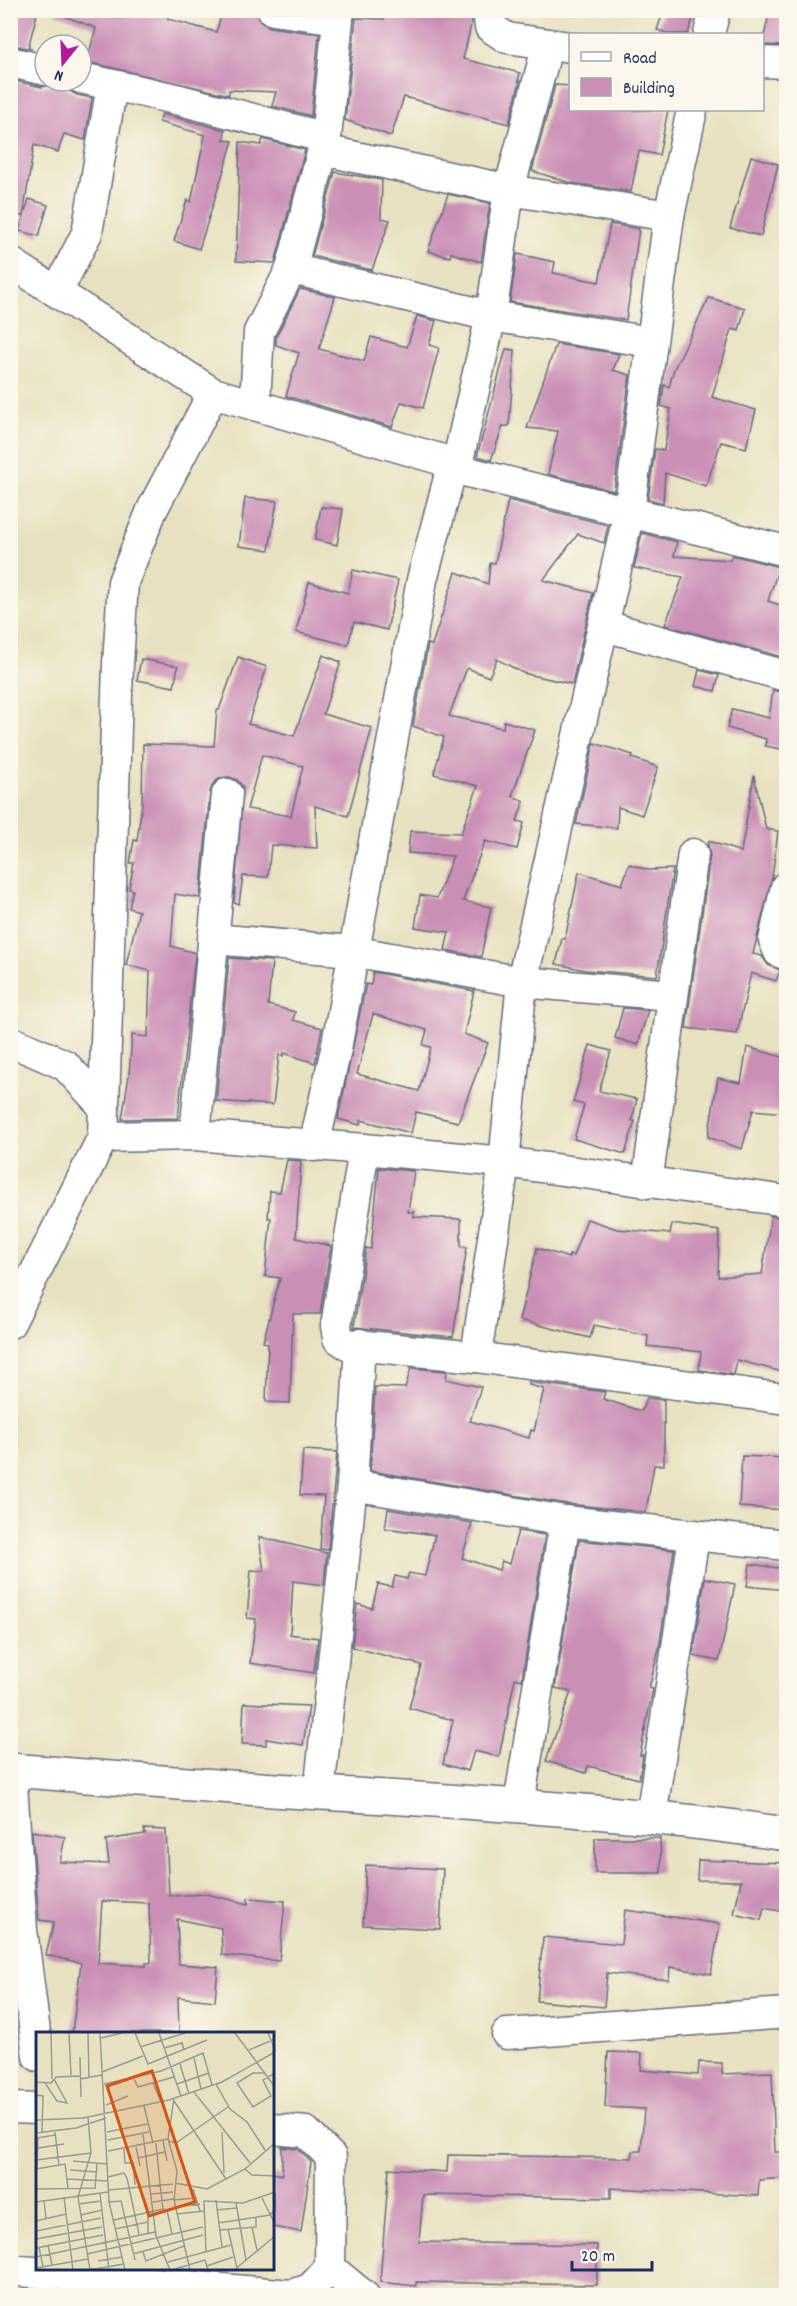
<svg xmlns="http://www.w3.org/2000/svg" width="797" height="2306" viewBox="0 0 797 2306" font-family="Dekko,sans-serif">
<rect width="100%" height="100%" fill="#fbf7ec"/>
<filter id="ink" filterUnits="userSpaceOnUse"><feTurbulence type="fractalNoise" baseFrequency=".0167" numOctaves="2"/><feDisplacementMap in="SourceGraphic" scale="12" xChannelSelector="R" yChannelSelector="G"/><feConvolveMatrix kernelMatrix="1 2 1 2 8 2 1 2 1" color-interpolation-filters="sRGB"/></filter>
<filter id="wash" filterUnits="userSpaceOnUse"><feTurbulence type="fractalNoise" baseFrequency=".008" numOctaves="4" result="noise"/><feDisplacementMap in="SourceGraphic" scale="24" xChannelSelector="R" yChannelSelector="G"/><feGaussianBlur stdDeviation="1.35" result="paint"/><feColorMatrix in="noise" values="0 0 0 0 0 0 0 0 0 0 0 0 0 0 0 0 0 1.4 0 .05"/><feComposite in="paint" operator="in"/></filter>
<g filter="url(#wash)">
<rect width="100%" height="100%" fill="#e8e1bf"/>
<g id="blocks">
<!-- building -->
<g fill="#ca8fb5" fill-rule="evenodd">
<polygon points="10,10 38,10 28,48 32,49 10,45"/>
<polygon points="56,10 168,10 168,19 216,32 223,10 256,10 262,23 270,27 319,34 311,116 272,106 276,92 229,90 229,95 87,62 96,28 56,13"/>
<polygon points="385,10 471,10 472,21 463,59 520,73 518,81 520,81 509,124 404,97 391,136 345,120 356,18 384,19"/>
<polygon points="664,10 696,10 688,34 670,34 657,30"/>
<polygon points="770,10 786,10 786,46 762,45"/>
<polygon points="10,80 42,87 56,83 77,95 92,98 85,140 64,134 58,152 34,145 23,216 10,215"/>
<polygon points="555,85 570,86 567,110 668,110 659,155 639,151 631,192 571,183 532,171"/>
<polygon points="162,114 225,130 224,140 233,141 199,249 174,241 187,200 191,202 205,135 159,122"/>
<polygon points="263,139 305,150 275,263 236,261 240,142 261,145"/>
<polygon points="751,156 778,164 761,236 730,228"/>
<polygon points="335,172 382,180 381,218 390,220 372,270 312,256"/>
<polygon points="448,194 490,203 481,262 451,253 450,257 428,251"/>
<polygon points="29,199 48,205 39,236 19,231"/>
<polygon points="610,224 639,229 626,320 510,302 517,254 555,262 553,273 599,282"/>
<polygon points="300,289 335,297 319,349 364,361 371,337 407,347 417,316 436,321 429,345 439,348 423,408 401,402 392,427 286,396 299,353 276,345 276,337"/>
<polygon points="709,298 745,308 739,331 732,329 712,397 756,410 746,448 721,442 706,486 665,473 663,503 648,499 655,449 664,450 671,409 661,406 664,385 669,387 674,369"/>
<polygon points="556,344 619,354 613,370 630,375 614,491 548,474 558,431 527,428"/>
<polygon points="506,349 515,350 509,426 503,426 491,460 477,456"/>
<polygon points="245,498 277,501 269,550 239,546"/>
<polygon points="508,500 608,525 604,543 578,534 543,580 593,593 572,684 523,673 497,659 489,677 467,668 449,716 503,728 504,721 535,730 512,796 524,801 517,821 524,823 517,849 485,841 463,901 491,907 481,957 445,950 449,932 415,927 420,895 437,898 453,856 408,853 410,831 461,833 478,786 434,774 444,737 413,726 428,644 432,645 456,572 488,584 490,563 495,563"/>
<polygon points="321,507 343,509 337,545 315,540"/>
<polygon points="642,533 677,542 674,556 730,560 732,555 779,567 768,601 786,607 786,658 665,625 683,577 634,568"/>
<polygon points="353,570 398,580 387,630 354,622 348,645 296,632 309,582 348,593"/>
<path d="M323 655 341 662 323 714 372 728 348 816 315 806 317 848 271 845 268 877 243 876 239 904 234 903 243 787 237 780 229 777 220 778 213 784 210 792 200 898 175 894 171 946 195 953 178 1118 122 1119 129 1075 132 1035 148 1037 150 971 126 965 139 911 129 908 133 890 129 889 134 863H130L134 840 137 841 142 803 143 744 214 746 217 710H219L238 657 267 667 248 724 294 736ZM262 755 303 766 291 816 247 809Z"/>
<polygon points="141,659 178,666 174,687 137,680"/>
<polygon points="699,670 719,675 715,691 695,686"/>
<polygon points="773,690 786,693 786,750 765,746 766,739 727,728 732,709 769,718"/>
<polygon points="594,743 633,755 632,758 658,767 642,815 618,807 617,828 576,824"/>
<polygon points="754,776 766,829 778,831 772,878 753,954 762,956 768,965 780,970 776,981 751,973 737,1034 686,1028 710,856 708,845 709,841 741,852"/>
<polygon points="629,864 648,870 673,869 657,976 585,970 556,964 562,938 565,939 579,872 622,885"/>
<polygon points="229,958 272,961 268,1005 295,1012 293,1020 322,1028 315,1063 284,1053 283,1056 279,1055 273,1105 216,1101"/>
<path d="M373 972 474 991 464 1034 488 1043 458 1122 416 1112 411 1133 361 1120 360 1125 338 1119 366 984 371 985ZM373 1014 427 1030 423 1045 431 1047 419 1091 357 1074Z"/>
<polygon points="623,1008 648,1010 638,1045 615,1038"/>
<polygon points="590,1045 611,1051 599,1091 637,1099 632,1121 635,1121 625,1154 574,1139 584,1105 573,1102"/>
<polygon points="747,1047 786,1058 786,1113 753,1110 742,1149 708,1137 718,1078 741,1083"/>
<polygon points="287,1160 301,1161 296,1238 331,1246 320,1314 293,1314 290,1403 266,1402 268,1343 263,1342 280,1278 265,1276 271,1218 268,1218 270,1191 280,1192"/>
<polygon points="379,1168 414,1171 408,1212 414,1212 414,1217 461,1219 461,1246 467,1247 453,1337 354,1327 366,1248 371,1249"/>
<polygon points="771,1216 786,1218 786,1373 737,1360 734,1375 699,1370 701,1352 647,1346 648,1336 594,1325 590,1338 519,1320 537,1248 569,1258 569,1255 573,1256 587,1219 617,1229 670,1234 672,1224 719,1231 718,1277 762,1274"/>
<polygon points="411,1368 447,1371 446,1379 481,1387 470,1421 529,1438 531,1430 534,1431 544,1389 529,1385 529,1382 605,1392 603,1399 641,1411 647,1398 664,1400 664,1465 654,1465 646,1512 567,1504 370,1471 375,1387 405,1388"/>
<polygon points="303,1450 337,1452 328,1550 320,1549 324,1496 300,1495"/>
<polygon points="742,1456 786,1458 786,1510 739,1507"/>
<polygon points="388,1509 472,1523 462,1558 499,1570 502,1561 509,1564 518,1531 545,1535 522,1680 515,1678 499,1757 474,1751 468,1771 443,1764 453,1720 409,1708 421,1665 352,1647 357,1604 372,1608 378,1584 392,1587 395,1576 407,1579 409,1573 425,1576 435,1535 385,1528"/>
<polygon points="259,1537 327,1553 324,1585 293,1581 290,1634 318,1638 314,1673 250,1663 256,1619 247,1618 251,1570 264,1571"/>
<polygon points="579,1540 674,1550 659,1649 649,1688 653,1689 640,1755 643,1755 639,1779 588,1766 586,1773 546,1761 571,1692 555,1688"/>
<polygon points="750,1564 786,1569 786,1590 747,1586"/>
<polygon points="705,1578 735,1584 719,1661 693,1656"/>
<polygon points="244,1703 309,1706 303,1745 266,1739 266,1745 242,1744"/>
<path d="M144 1829 166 1830 169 1896 206 1894 248 1904V1898L285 1901 279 1961 222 1955 221 1928 177 1919 179 1964 218 1967 215 2001 178 1997 179 2033H72L81 1963 46 1955 54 1922 39 1920 32 1831 65 1837 60 1862 109 1864 106 1840 145 1834ZM102 1901 149 1903 151 1963H146V1966L98 1963Z"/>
<polygon points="595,1838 660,1838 661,1873 595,1873"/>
<polygon points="698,1860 786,1863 786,1912 764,1908 761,1920 734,1914 741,1881 697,1880"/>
<polygon points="366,1865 443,1869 440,1929 363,1925"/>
<polygon points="625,1910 720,1924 711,1974 670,1967 669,1980 607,1973 604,2007 537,2001 543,1937 621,1944"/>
<polygon points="608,2052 642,2053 641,2070 698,2075 699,2062 722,2063 722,2074 772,2072 775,2152 786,2152 786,2178 759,2180 758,2196 611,2188 611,2198 423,2195 419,2242 597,2245 597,2285 416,2282 416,2286 380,2282 389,2168 447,2172 448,2155 632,2158 633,2151 641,2151 644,2109 605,2107"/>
<polygon points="282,2147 298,2149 311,2162 301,2232 273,2227 273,2173 282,2175"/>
</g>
</g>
</g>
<g filter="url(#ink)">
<use href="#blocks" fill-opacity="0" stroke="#636d80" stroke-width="1.5"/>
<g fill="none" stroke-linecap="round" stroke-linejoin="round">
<defs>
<g id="street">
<polyline points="273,10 338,19"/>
<polyline points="488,10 490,27 507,38 570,47"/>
<polyline points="709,34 715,10"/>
<polyline points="10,62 45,70"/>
<polyline points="762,62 786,63"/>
<polyline points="81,78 180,100 326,138"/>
<polyline points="323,150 509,190 669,216"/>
<polyline points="10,262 213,393"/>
<polyline points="291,269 491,316 651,342"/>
<polyline points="57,292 87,233 112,85"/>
<polyline points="255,403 259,332 291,269 326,138 339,10"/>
<polyline points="456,469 491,316 509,190 548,44"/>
<polyline points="605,626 786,676"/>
<polyline points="786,887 774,940 779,952 786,954"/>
<polyline points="213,939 352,951 522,982 671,995"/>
<polyline points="10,1041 65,1065 104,1107"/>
<polyline points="195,1135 227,794"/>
<polyline points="103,1137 195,1135 364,1149 504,1162 786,1201"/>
<polyline points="314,1146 336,1049 422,580 453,463"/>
<polyline points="364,1149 336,1326 338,1338 347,1344 476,1357 786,1399"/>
<polyline points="647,1183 693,854"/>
<polyline points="10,1323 103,1137 118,664 123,582 152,510 213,393 453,463 456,469 786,551"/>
<polyline points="476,1357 504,1162 522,982 629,512 669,216 692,110"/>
<polyline points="352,1485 565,1521 786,1545"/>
<polyline points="11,1770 22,1930 38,2056"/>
<polyline points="319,1793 352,1485 360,1344"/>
<polyline points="519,1804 565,1521"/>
<polyline points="651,1817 694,1536"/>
<polyline points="507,2034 786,2013"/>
<polyline points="10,2108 38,2109"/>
<polyline points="330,2268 364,2296"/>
<polyline points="10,2270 290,2295 310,2289 330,2268 331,2157 306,2132 273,2129"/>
</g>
<path id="secondary" d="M10 1770C114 1778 218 1787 322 1793 478 1803 632 1811 786 1834"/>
</defs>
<!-- street casing -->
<use href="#street" stroke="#636d80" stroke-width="33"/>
<!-- secondary casing -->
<use href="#secondary" stroke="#636d80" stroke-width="36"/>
<!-- street -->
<use href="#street" stroke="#fff" stroke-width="30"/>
<!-- secondary -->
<use href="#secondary" stroke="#fff" stroke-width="33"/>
</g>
</g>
<!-- overview -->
<g transform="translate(36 2032)">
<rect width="238" height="238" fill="#e8e1bf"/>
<path fill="none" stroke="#969a98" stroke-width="1.5" d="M15 1 16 47M33 1 35 43M52 1 53 46M64 1 73 170 89 238M99 1 112 32 171 8M123 1 145 64M199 1 239 55M232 1 239 18M65 6 86 1M104 15 149 1M128 16 146 11 148 18M213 18 239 7M44 25 45 65M158 26 165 57M144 32 153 62M66 40 107 24M228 41H217L201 51 217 75 235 64 227 48 239 41M44 47 66 43M98 47 102 55 138 45M0 50 15 51 20 45 44 44M9 51 21 69 31 71 18 47M117 51 125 70M68 52 125 39 167 21 176 53M141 52 173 41M180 52 194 77 211 90 229 118M158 60 214 131M0 63 7 64 6 100M138 66 132 107 141 139 138 168 154 238M138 69 190 147M70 73 92 64M108 74 117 111M52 85 55 121 42 165 54 238M0 88 47 86 133 68 186 50 239 20M19 100 23 134M71 100 111 92M186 100 188 141M0 101 40 96 70 86M107 102 120 204 134 238M1 106 19 103M72 108 113 100M127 109 131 129M133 109 140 111 192 75M120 111 124 152M100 115 104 134M2 116 28 112M88 117 89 131H97L99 153M72 119 132 107M102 126 129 120M0 128 55 121M37 129 71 132M0 137 29 132 32 156M1 137 2 106M209 137 216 143 239 144M34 138 61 140M72 145 88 141 91 146 103 202M31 147 72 149M139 151 171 157 209 137 239 111M124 152 127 177 131 178 136 202M0 157 59 156 61 132M157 157 164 179M73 158 137 152M64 162 73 238M115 162 137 160M28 165 37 238M226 166 239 192M8 168 10 187M138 168 159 166M180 168 186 215M0 170 72 160M73 170 85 169 99 228M117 170 138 167M200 171 210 228M43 172 65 169M139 175 164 172M181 178 200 176M112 181V201M141 182 168 179M45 183 66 178M78 188 127 177M0 189 30 182M182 191 234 183 239 178M216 195 221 218M79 197 112 190M192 197 201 236M183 198 220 195V185M0 199 65 186M0 207 66 195M12 213 16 233M3 215 7 235M0 216 67 203M107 220 110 229 148 214M170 220 168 169 207 171 239 160M51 222 167 195M97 222 167 203M0 225 119 200M62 229 86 225M132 230 195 213M171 234 197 225M0 236 52 227M53 238 88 232M136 238 169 228 172 238M198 238 239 204"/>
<path fill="#d45514" fill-opacity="0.15" stroke="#d45514" stroke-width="3" d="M116 39 159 170 113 184 71 54Z"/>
<rect width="238" height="238" fill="none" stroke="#1b2f5e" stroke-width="3"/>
</g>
<!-- margin -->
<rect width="797" height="2306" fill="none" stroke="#fbf7ec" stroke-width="36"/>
<!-- legend -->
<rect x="569" y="33" width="195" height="78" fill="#fbf7ec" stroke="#a1a7b3" stroke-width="1.5"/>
<rect x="581" y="52" width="30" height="9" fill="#ffffff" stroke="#a1a7b3" stroke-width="1.5"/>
<text x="623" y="63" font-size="18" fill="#1b2f5e">Road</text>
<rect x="581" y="78" width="30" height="18" fill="#ca8fb5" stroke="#a1a7b3" stroke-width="1.5"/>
<text x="623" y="93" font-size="18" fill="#1b2f5e">Building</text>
<!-- north arrow -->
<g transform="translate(63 63) rotate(198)"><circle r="28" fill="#fbf7ec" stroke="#a1a7b3" stroke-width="1.5"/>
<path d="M0-4.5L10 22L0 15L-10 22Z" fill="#b5179e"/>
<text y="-9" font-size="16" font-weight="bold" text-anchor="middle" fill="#1b2f5e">N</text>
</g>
<!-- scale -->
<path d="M572 2261v9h80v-9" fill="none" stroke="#1b2f5e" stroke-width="3"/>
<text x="581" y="2261" font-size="18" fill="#1b2f5e" stroke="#fbf7ec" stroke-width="4.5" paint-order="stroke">20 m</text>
</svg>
